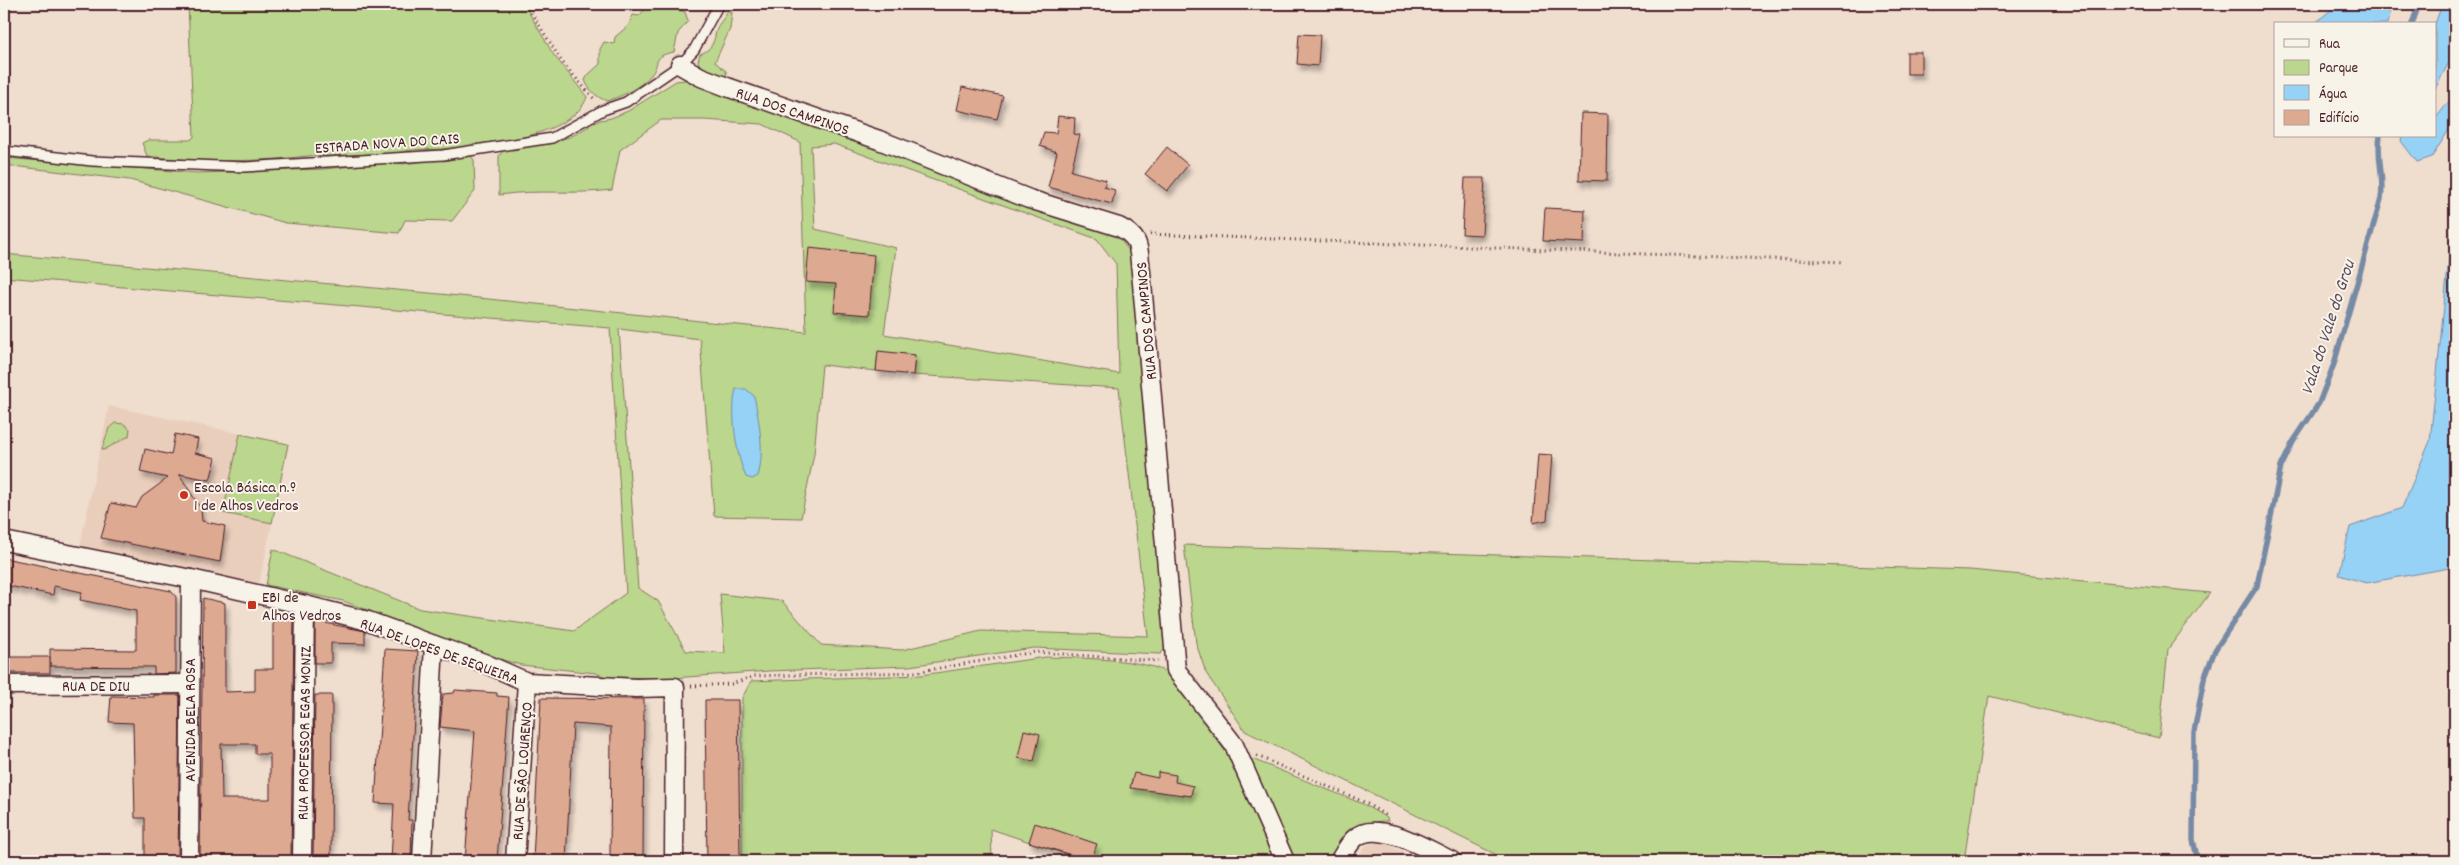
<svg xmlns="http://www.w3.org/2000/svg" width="2459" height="865" viewBox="0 0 2459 865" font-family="Dekko,sans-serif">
<defs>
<filter id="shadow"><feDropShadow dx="3" dy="5.5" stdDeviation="2.5" flood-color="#0004"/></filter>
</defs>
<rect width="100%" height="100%" fill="#efddce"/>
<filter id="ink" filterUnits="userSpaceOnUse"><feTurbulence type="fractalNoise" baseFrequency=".02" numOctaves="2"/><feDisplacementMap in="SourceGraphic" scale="10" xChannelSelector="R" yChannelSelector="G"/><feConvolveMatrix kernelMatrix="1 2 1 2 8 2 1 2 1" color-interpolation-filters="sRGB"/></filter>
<g filter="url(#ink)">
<!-- built -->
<g fill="#eacebc">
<polygon points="109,406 289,444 259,584 80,546"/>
<polygon points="1382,842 1422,861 1356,861 1367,845"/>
</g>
<!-- green -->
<g fill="#bbd68d" stroke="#827a5c" fill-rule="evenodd">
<path d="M188 4H524L553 54 587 97C574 137 478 147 441 149 428 150 412 148 399 153L329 156 317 155C261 162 203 163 147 156L142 143 148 140H190L194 137Z"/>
<path d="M649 4H675L673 8 685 12 688 21 678 33 674 52C651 56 661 63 651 75 641 87 622 96 607 101 598 98 588 90 585 80L588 75 600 64V49L604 42 614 44 615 37 628 26 633 15 639 16Z"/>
<path d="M727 12H732L730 29 715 62 726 71 727 78 702 71 698 61 700 54C718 47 712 35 720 23 723 19 725 17 727 12Z"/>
<path d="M685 80 695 81 1117 235 1131 254 1167 641 1165 649 1160 654 1034 648 909 666 769 671 673 678 605 677 596 673 521 665 503 660 343 601 266 585 273 549 420 609 574 631 626 593 610 328 4 277V254L440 294 806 332 800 142 762 124 704 120H661L620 150 612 190C574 195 537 189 499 195V156L505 148 513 150 528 147 570 137 600 120 611 118 628 111 676 81ZM834 144 1097 239 1116 264 1119 374 884 334 896 248 815 229 811 146ZM619 329 700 339 714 516 801 518 814 454 822 365 876 371 878 352 915 355 913 375 1119 388 1148 636 981 631 902 650 821 645 782 601 720 594 725 653 686 651 658 601 638 588Z"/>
<polygon points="470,155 474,160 475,191 452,221 405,220 399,233 286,223 130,180 4,165 4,158 198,173 323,169 394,162 403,164 438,159 444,161"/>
<polygon points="115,423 124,424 130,429 129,436 104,450 102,449 109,428"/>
<polygon points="240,434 288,444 272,523 223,513"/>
<polygon points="1184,545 1970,570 2210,593 2168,649 2159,738 1989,696 1964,861 1509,861 1245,731 1206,673 1196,643"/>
<path d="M1046 657C1075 658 1147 658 1169 674L1233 762 1277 861H1086L991 829 992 861H742V698L751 681 921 675Z"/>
<path d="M1252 759 1363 804 1387 818 1388 821C1358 820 1346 839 1330 861H1292L1249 761Z"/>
</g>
<!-- water -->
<g fill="#95d2f6" stroke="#778aa5">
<polygon points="2334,4 2393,4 2387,24 2314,24 2332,9"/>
<polygon points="2442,4 2455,4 2455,51 2435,89 2435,24"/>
<polygon points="2455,94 2455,120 2432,157 2417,162 2401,141 2402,136 2435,136 2435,119"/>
<polygon points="2455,199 2455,567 2366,583 2339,575 2350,527 2402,508 2430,441"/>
<path d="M736 389H746L754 396C759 420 765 452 758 476L752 479 746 477C736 456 730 411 736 389Z"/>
</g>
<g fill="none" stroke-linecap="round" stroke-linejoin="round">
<!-- stream -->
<g stroke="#778aa5" stroke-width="5.5">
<polyline points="2412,24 2419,4"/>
<path d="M2198 861 2193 840 2194 732 2204 679 2215 650 2257 586 2281 467 2293 442 2319 403 2334 364 2381 199C2385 177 2376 158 2380 136"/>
</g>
</g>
<!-- building -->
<g fill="#ddaa91" stroke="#4a1f2b" fill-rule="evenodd" filter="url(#shadow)">
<polygon points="1299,34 1320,35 1318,66 1297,64"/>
<rect x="1907" y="52" width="14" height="22"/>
<polygon points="962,87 1003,96 997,119 957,110"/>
<polygon points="1581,113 1608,114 1607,181 1579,180"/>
<polygon points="1058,116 1075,118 1074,134 1080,135 1071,171 1106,180 1104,187 1115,190 1112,204 1048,187 1057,152 1040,146 1044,132 1056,133"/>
<polygon points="1167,147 1188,165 1167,191 1145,174"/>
<polygon points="1465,178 1485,178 1482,235 1462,234"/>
<polygon points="1545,208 1585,210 1584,243 1543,241"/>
<polygon points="809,248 874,255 869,315 834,312 836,284 806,282"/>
<polygon points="878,351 915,355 913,375 876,371"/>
<polygon points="175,434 198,439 195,453 216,458 210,480 179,474 201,509 202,521 225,526 220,562 101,538 111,503 136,508 142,497 168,478 140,472 145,449 171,455"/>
<polygon points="1538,454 1552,455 1547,520 1533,523"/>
<polygon points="4,558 171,591 176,597 176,673 154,674 154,667 50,666 50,649 136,650 136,611 80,600 82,592 54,586 53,595 4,585"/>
<path d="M203 598 225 603V692L255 691V669H273V612L294 617 291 861H200ZM221 744H255V754H270V799H222Z"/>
<polygon points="315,621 365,631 365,644 331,643 331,663 315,663"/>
<polygon points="385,649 418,651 408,820 412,820 411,861 391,861 394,804 375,803"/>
<rect x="4" y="657" width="46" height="16"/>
<polygon points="455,690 497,693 497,696 509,697 497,861 465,861 475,731 440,727 443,694 454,693"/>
<polygon points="154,695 180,695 178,861 145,861 145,818 135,818 133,723 109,722 111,696 154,697"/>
<polygon points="315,695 332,695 331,861 313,861"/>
<polygon points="541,698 644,699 643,861 610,861 611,727 573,724 566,861 533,861"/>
<polygon points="705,700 738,700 740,861 707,861"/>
<polygon points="1024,730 1040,734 1034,761 1018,758"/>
<polygon points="1158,772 1176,775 1175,782 1193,786 1191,796 1130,788 1134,773 1158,778"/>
<polygon points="1035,823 1097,844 1091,861 1029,842"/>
</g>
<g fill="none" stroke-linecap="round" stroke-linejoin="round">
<defs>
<polyline id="lane" points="4,151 92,161 245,167 443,155 552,138 603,110 626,102 680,65 694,50 719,4"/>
<g id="street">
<path d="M680 65 701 77 727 87 879 140 1029 199 1119 227C1142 238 1138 250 1141 272L1176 670 1234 745 1285 861"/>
<polyline points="4,541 191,579 305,605 368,621 484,663 527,682 636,688 675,687 674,861"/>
<polyline points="4,685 189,684"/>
<polyline points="189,861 191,579"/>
<polyline points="302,861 305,605"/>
<polyline points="422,861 434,645"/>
<polyline points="515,861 527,682"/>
<path d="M1339 861C1344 854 1348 845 1354 839 1376 817 1430 851 1452 861"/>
</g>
</defs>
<!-- lane casing -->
<use href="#lane" stroke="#4a1f2b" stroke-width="12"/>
<!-- street casing -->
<use href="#street" stroke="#4a1f2b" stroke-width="21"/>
<!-- path -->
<g stroke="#4a1f2b" stroke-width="3" stroke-dasharray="1 4" stroke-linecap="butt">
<polyline points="526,4 562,62 595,100"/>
<polyline points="1150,234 1844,262"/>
<polyline points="691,686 732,684 754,676 916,672 1035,652 1158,661"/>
<polyline points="1257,756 1364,802 1385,815"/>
</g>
<!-- lane -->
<use href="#lane" stroke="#f7f3e8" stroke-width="9"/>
<!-- street -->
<use href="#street" stroke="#f7f3e8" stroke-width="18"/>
</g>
</g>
<!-- markers -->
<g fill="#c8321e" stroke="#f7f3e8" stroke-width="2">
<circle cx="184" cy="495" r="5"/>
<rect x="247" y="600" width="10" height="10" rx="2.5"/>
</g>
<g text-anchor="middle" stroke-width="4" stroke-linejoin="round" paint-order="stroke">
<!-- street labels -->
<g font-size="16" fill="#4a1f2b" stroke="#f7f3e8">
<text transform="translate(793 110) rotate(19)" y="6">RUA DOS CAMPINOS</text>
<text transform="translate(387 142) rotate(-4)" y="6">ESTRADA NOVA DO CAIS</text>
<text transform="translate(1145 321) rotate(-95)" y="6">RUA DOS CAMPINOS</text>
<text transform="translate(440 650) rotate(20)" y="6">RUA DE LOPES DE SEQUEIRA</text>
<text x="96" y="691">RUA DE DIU</text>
<text transform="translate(189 720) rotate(-90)" y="6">AVENIDA BELA ROSA</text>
<text transform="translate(303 733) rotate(-89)" y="6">RUA PROFESSOR EGAS MONIZ</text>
<text transform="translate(521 771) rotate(-86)" y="6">RUA DE SÃO LOURENÇO</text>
</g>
<!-- poi labels -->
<g font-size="16" fill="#4a1f2b" stroke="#f7f3e8" text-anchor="start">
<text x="194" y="492">Escola Básica n.º<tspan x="194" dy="18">1 de Alhos Vedros</tspan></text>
<text x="262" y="602">EB1 de<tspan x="262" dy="18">Alhos Vedros</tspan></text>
</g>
<!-- water labels -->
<g font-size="18" font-style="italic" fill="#5d4c5e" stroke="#f7f3e8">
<text transform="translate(2327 327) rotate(-72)" y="6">Vala do Vale do Grou</text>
</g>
</g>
<!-- margin -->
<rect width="2459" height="865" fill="none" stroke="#f7f3e8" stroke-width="20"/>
<rect x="10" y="10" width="2439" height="845" fill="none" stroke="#4a1f2b" stroke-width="2" filter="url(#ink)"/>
<!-- legend -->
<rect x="2274" y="22" width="162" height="115" fill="#f7f3e8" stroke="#b29e9c"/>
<rect x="2284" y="39" width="25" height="8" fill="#f7f3e8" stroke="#b29e9c"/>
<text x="2319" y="48" font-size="15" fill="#4a1f2b">Rua</text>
<rect x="2284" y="60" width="25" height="15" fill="#bbd68d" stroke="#b29e9c"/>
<text x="2319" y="72" font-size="15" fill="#4a1f2b">Parque</text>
<rect x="2284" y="85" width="25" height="15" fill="#95d2f6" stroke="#b29e9c"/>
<text x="2319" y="98" font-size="15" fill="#4a1f2b">Água</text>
<rect x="2284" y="110" width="25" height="15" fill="#ddaa91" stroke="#b29e9c"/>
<text x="2319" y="122" font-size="15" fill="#4a1f2b">Edifício</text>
</svg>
